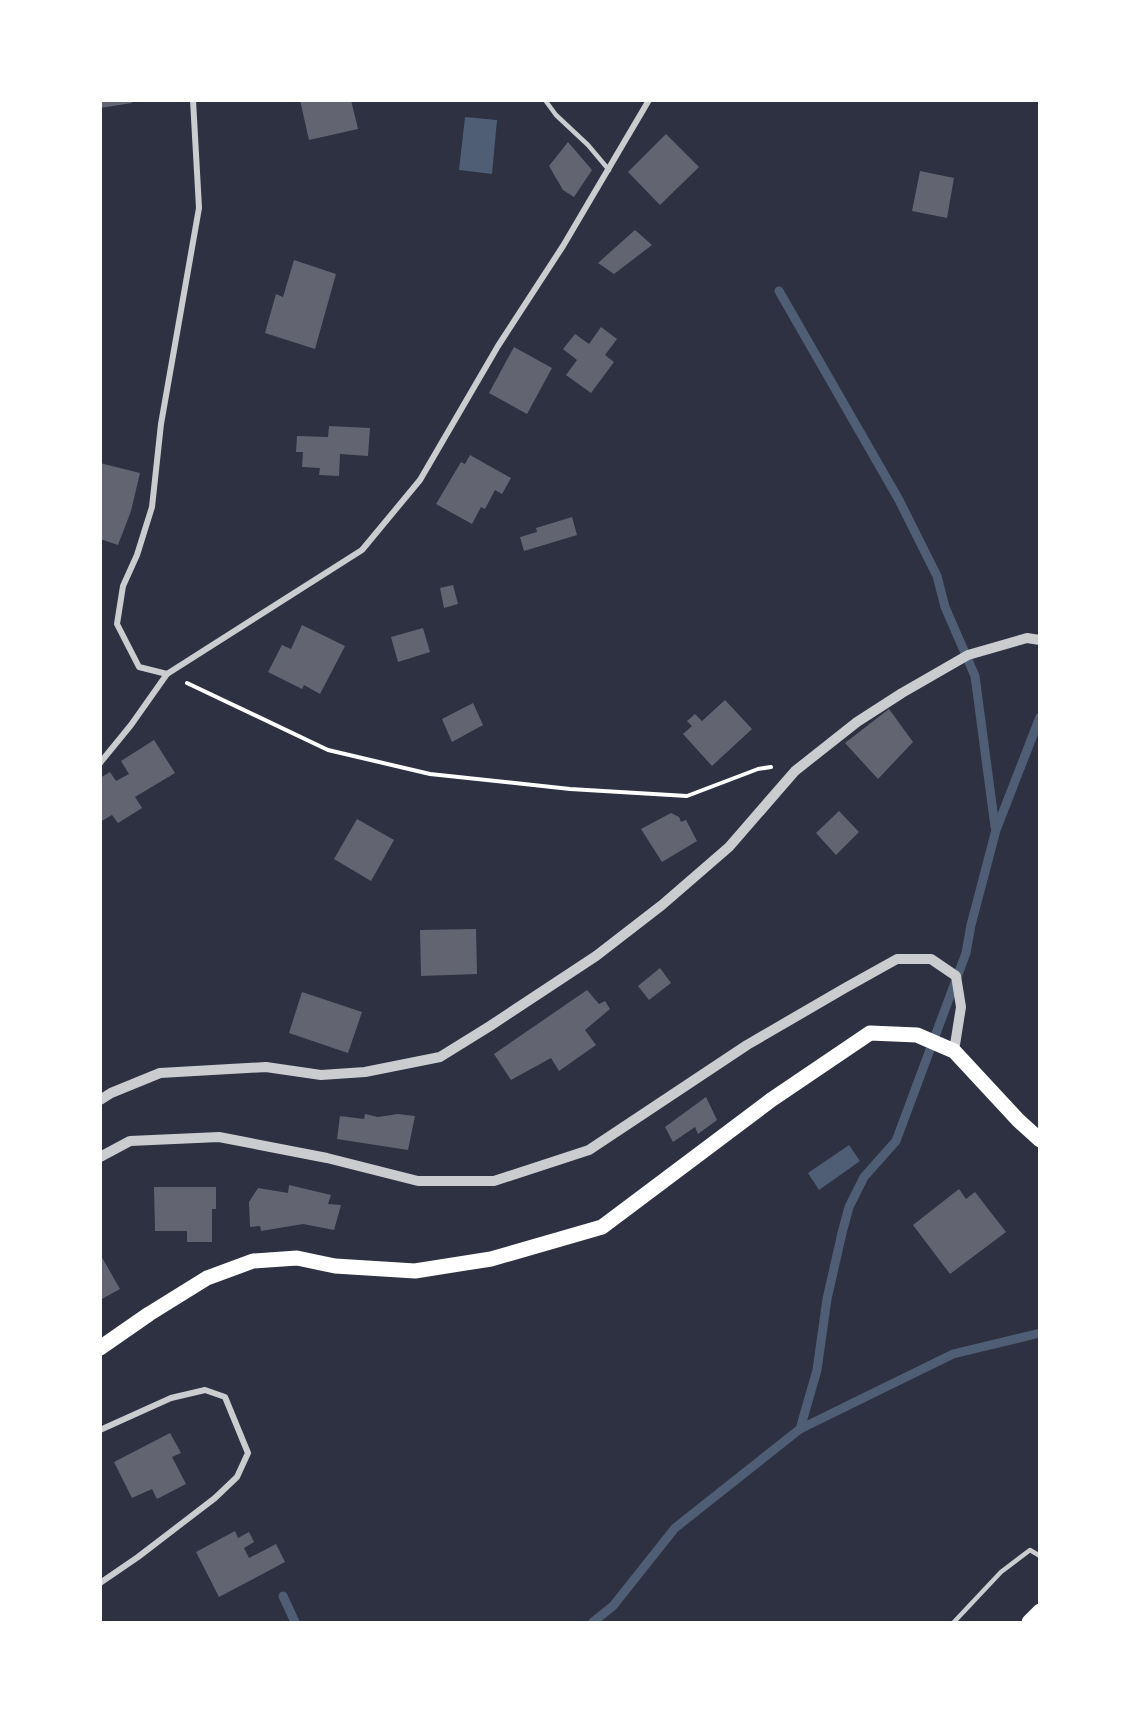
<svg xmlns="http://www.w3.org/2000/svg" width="1140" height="1723" viewBox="0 0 1140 1723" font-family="Commissioner,sans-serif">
<rect width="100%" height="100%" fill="#2d3142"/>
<!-- water -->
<g fill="#4f5d75">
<polygon points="465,117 497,120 492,174 459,170"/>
<polygon points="849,1145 860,1161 819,1190 808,1173"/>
</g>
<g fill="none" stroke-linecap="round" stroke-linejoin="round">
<!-- stream -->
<g stroke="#4f5d75" stroke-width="9">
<polyline points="779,291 899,500 937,576 945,607 975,676 995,827"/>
<polyline points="800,1429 953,1354 1040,1333"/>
<polyline points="283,1596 295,1622"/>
<polyline points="593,1622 613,1606 675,1528 800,1429 817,1370 827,1299 842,1233 849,1207 864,1177 896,1141 966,953 971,925 996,830 1040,717"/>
</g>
</g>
<!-- building -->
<g fill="#626471">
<polygon points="100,100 131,100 132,103 100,108"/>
<polygon points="300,100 351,100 358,129 309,140"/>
<polygon points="666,134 699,167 660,205 628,172"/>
<polygon points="568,142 592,170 574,197 563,190 549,166"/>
<polygon points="920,171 954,178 947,218 912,211"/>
<polygon points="635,230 652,245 614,274 598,263"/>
<polygon points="294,260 336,274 315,349 265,333 276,294 283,297"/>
<polygon points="601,327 617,339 605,355 614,362 591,393 566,375 577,360 563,349 575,334 589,344"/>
<polygon points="514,347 552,368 527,414 489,393"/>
<polygon points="329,426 370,428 368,456 340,454 339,476 319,475 320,468 302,467 303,452 296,452 297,436 328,437"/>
<polygon points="470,455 511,478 502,494 495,490 485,509 481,507 472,524 436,504 461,462 465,464"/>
<polygon points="100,463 140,473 131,511 118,545 100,539"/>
<polygon points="572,517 577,535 524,551 520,537 537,532 536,528"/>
<polygon points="453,585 458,604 444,608 440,588"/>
<polygon points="302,625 345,646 320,694 304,685 302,689 268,672 282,645 291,649"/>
<polygon points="423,628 430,652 398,662 391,637"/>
<polygon points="725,700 752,729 712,766 683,734 692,726 687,721 695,714 702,721"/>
<polygon points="473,703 483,725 452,742 442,719"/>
<polygon points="889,709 913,742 878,779 845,743"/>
<polygon points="154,740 175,773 135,797 142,808 118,823 112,815 100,822 100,778 110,772 116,781 129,774 121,761"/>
<polygon points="839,811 859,832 836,855 816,833"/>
<polygon points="671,813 679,817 681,822 686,820 697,841 662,862 641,829"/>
<polygon points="357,819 394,840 371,881 334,859"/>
<polygon points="476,929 477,974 421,976 420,930"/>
<polygon points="660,968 671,983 649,1000 638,986"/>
<polygon points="587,990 599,1004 605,1001 610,1009 585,1030 596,1045 559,1071 551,1058 511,1080 494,1054"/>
<polygon points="302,992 362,1012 348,1053 289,1033"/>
<polygon points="706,1097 717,1120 698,1134 695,1127 673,1142 665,1127"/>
<polygon points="365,1114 378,1117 398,1114 415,1116 408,1150 337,1139 340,1116 364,1119"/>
<polygon points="289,1185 331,1195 328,1204 341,1205 334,1230 303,1224 261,1231 260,1226 250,1227 249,1202 258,1188 288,1193"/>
<polygon points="154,1187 216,1187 216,1209 212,1209 212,1242 187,1242 187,1231 155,1231"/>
<polygon points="959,1189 966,1199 975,1192 1006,1232 950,1274 913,1225"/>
<polygon points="100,1254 120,1289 100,1300"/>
<polygon points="170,1433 181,1453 172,1457 186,1484 157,1499 152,1489 132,1498 114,1462"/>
<polygon points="235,1531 238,1538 249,1532 254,1542 244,1548 249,1558 276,1544 285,1562 219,1597 196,1552"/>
</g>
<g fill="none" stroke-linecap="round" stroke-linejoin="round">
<!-- path -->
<polyline stroke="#fff" stroke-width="4" points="187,683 328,750 430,774 570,789 687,796 758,769 771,767"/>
<!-- service -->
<g stroke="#caccd0" stroke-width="4.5">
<polyline points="545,100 556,115 588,145 609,170"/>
<polyline points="954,1622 1001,1572 1030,1550 1040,1556"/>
</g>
<!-- minor -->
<g stroke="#caccd0" stroke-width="6">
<polyline points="167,674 139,667 117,624 123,586 137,555 152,507 161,424 199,208 193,100"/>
<polyline points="100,763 131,725 167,674 362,550 420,480 498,346 563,246 649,100"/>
<polyline points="100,1430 171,1398 205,1390 225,1397 248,1453 237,1477 215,1498 138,1557 100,1583"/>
</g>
<!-- tertiary -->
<g stroke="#caccd0" stroke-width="10">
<polyline points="100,1100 111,1093 160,1073 266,1067 321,1075 365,1072 440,1057 490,1026 596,956 662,905 729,847 795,771 857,722 902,693 968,655 1027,638 1040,640"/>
<polyline points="100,1157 130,1141 219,1137 327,1158 418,1181 494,1181 589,1150 747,1045 845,988 897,959 931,959 956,976 961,1007 954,1051"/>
</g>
<!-- primary -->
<g stroke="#fff" stroke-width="15">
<polyline points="100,1348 149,1314 207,1278 253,1261 297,1258 335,1266 415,1271 491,1259 602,1227 771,1100 870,1033 917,1035 954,1051 1018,1120 1040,1140"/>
<polyline points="1029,1622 1040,1611"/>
</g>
</g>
<!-- border -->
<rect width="1140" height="1723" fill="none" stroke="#ffffff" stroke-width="204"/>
</svg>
